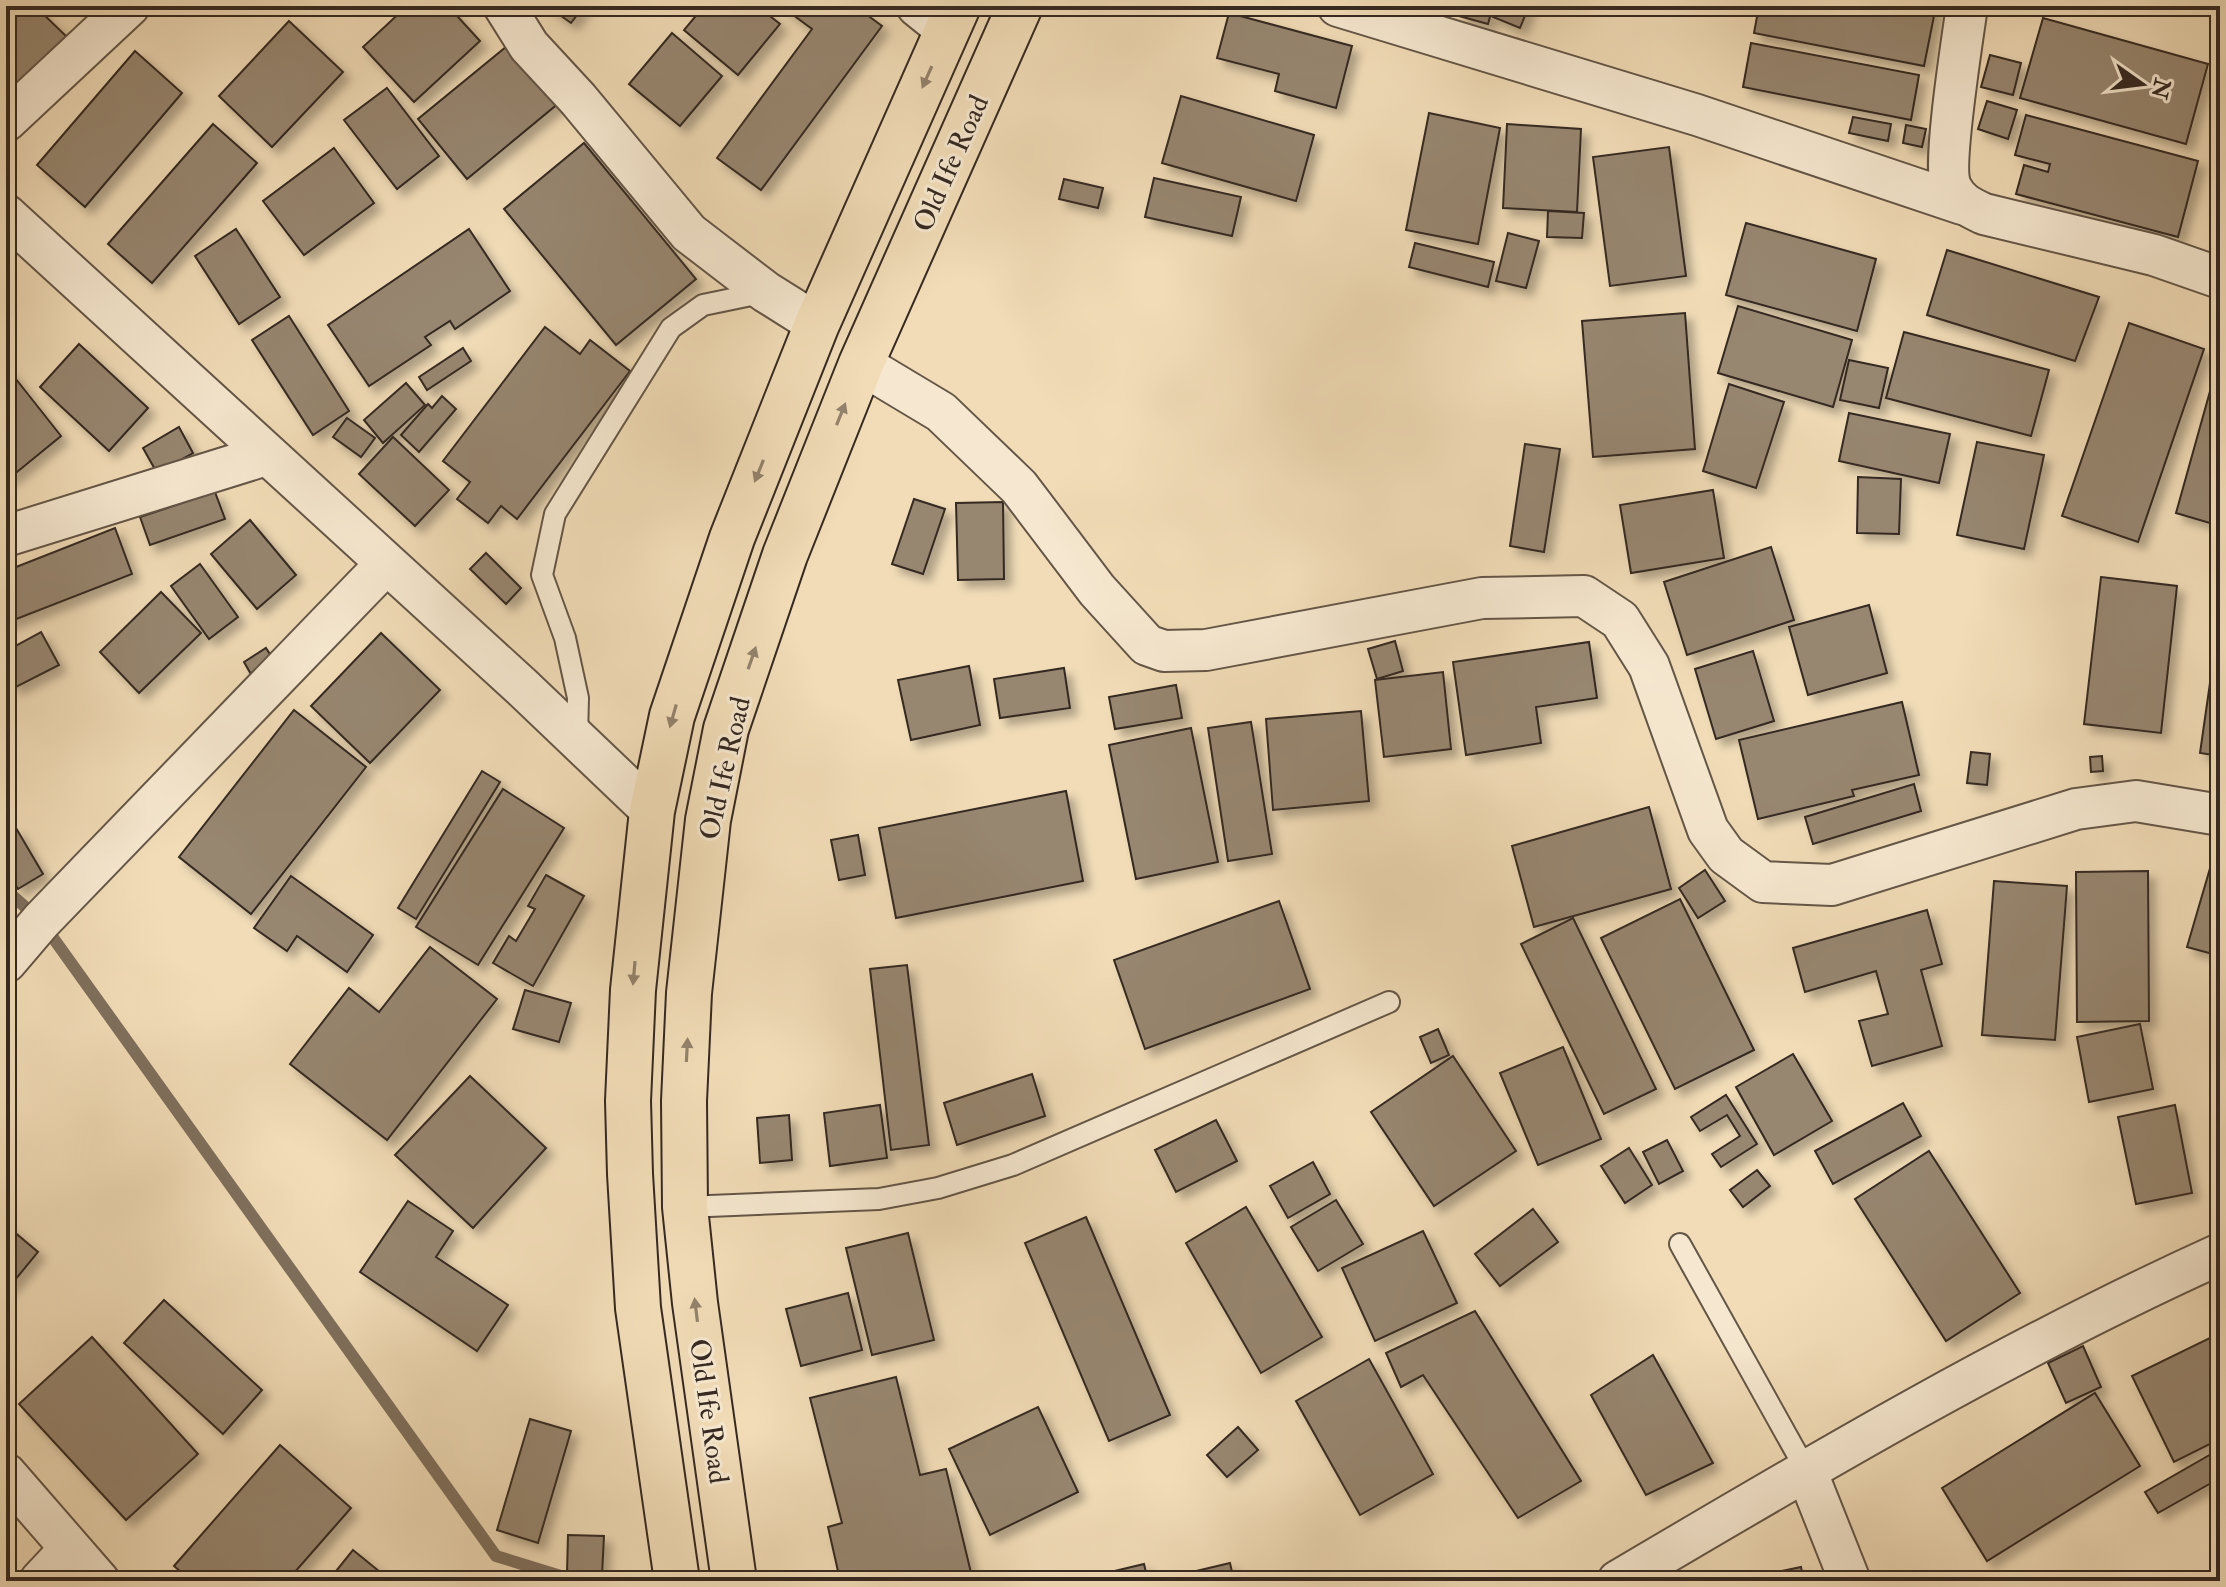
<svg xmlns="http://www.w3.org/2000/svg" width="2226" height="1587" viewBox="0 0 2226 1587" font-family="'IM FELL Double Pica',serif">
<defs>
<filter id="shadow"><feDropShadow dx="7" dy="7" stdDeviation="4" flood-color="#0004"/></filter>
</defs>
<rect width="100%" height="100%" fill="#f1dcb7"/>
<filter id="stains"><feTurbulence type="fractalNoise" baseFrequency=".0025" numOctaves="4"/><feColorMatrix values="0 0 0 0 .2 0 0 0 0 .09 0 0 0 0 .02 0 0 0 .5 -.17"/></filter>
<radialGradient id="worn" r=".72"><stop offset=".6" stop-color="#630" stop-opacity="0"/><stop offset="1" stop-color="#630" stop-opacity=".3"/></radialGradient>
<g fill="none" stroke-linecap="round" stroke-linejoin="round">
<!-- stream -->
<polyline stroke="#7f705d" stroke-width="12" points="6,890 41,921 496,1556 577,1581"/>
</g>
<!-- building -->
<g fill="#97866f" stroke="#352922" stroke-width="2" filter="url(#shadow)">
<polygon points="6,6 35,6 69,39 6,102"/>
<polygon points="407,6 448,6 480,41 414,102 363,47"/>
<polygon points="547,6 584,6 571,23"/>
<polygon points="704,6 757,6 780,24 738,75 684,30"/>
<polygon points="781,6 855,6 882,26 761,190 717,158 812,29"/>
<polygon points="1462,6 1493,6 1488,24 1459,16"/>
<polygon points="1498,6 1529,6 1520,28 1493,17"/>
<polygon points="1759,6 1936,6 1924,66 1754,33"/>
<polygon points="1229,13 1352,46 1336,108 1275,91 1279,74 1217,58"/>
<polygon points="2043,18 2208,64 2186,144 2020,98"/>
<polygon points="289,21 343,72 272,147 219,96"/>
<polygon points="672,33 722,76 680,126 629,84"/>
<polygon points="512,42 560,102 467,179 418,119"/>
<polygon points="1751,43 1919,75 1911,120 1743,87"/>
<polygon points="135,51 182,93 85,207 37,165"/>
<polygon points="1990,55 2021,63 2013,95 1981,87"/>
<polygon points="387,88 439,156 397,189 344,120"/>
<polygon points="1181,96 1314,135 1296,201 1162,163"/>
<polygon points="1987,101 2017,110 2008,139 1978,129"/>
<polygon points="1429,113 1500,128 1478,244 1406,230"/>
<polygon points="2026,115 2198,161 2178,237 2016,194 2024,165 2048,172 2050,164 2015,155"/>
<polygon points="1853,117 1891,124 1888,141 1849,133"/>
<polygon points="213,124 257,163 152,283 108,244"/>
<polygon points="1507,124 1581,129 1577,212 1503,208"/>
<polygon points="1906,125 1926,129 1922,147 1903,143"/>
<polygon points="584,143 696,279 616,345 504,209"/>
<polygon points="1669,147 1686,276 1610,286 1593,157"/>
<polygon points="334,148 374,203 304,255 263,201"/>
<polygon points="1154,178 1241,197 1232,236 1145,217"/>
<polygon points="1064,179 1103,188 1098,208 1059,199"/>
<polygon points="1548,211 1584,213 1582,238 1547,237"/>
<polygon points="1746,223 1876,259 1857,331 1726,295"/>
<polygon points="236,229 280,297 239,324 195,256"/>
<polygon points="469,229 510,291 455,329 450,321 425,337 431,345 369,386 328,325"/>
<polygon points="1508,233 1539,241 1526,288 1496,281"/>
<polygon points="1415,243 1494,262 1488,287 1409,267"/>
<polygon points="1947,250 2099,297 2075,361 1927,315"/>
<polygon points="1738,306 1852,340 1833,407 1718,373"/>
<polygon points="1685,313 1695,449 1593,457 1582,321"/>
<polygon points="289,316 349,411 313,435 252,340"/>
<polygon points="2129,323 2204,349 2138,542 2062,516"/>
<polygon points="545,327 580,354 590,340 630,371 517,519 501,506 488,523 457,499 470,482 443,461"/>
<polygon points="1904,332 2049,370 2031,436 1886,398"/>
<polygon points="79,344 148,408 109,451 40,387"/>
<polygon points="463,348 471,361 427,390 419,377"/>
<polygon points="1849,360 1888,368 1879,408 1840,400"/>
<polygon points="8,369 61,436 6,481 6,371"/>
<polygon points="2214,377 2220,378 2220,526 2176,513"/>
<polygon points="406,383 425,405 383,443 364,420"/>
<polygon points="1729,384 1784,402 1756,488 1703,471"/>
<polygon points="442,396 456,409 419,452 401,435 428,404 432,408"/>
<polygon points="1849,413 1950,434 1939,483 1839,461"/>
<polygon points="347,418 375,438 361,457 333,437"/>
<polygon points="179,427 193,453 157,473 143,448"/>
<polygon points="393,437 449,490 415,526 359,474"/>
<polygon points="1977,442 2044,455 2024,549 1957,535"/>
<polygon points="1525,444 1560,449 1544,552 1510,546"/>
<polygon points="1858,477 1901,479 1899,534 1857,533"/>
<polygon points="1713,490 1724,558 1631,573 1620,505"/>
<polygon points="215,492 225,519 150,545 140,517"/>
<polygon points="914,499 945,509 923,574 892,564"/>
<polygon points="1003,502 1004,579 958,580 956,503"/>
<polygon points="250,520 296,575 257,609 211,554"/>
<polygon points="115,528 132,574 6,623 6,571"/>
<polygon points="1771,547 1794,620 1687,655 1664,582"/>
<polygon points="486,553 521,588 506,604 470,569"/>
<polygon points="200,564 238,617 209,639 171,586"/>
<polygon points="2101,577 2177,586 2161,733 2084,724"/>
<polygon points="161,592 201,633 139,693 100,652"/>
<polygon points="1869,605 1887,673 1808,695 1789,627"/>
<polygon points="2220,613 2220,756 2200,753"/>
<polygon points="41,632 59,665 14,688 6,673 6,651"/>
<polygon points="381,633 440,690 370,763 311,706"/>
<polygon points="1395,641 1403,671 1377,679 1368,649"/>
<polygon points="1589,642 1597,698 1536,707 1541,743 1466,755 1453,662"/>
<polygon points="266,648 275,662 252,676 244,662"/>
<polygon points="1753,651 1774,721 1716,739 1695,669"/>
<polygon points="969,666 980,725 911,740 898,680"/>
<polygon points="1064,668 1070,708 1000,718 994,679"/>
<polygon points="1443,672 1451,749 1384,757 1375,680"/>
<polygon points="1176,685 1182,718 1115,729 1109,697"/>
<polygon points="1902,702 1919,775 1852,790 1854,796 1758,819 1739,740"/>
<polygon points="294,710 366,767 251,914 179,857"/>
<polygon points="1361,711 1369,801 1273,810 1266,719"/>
<polygon points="1251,722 1272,854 1228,861 1208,728"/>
<polygon points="1191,728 1218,862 1136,879 1109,745"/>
<polygon points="1971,752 1990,754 1987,785 1967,783"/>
<polygon points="2102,756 2103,771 2091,772 2090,757"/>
<polygon points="482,771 500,782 416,919 398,908"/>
<polygon points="1914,784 1921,811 1813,844 1805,817"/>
<polygon points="503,789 564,828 478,965 416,927"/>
<polygon points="1066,791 1083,881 896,918 879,828"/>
<polygon points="1649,807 1671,889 1534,927 1512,846"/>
<polygon points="16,828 43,874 18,889 6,869 6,834"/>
<polygon points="858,835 865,875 839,880 831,840"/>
<polygon points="2211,865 2220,867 2220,956 2187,947"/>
<polygon points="1705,870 1725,901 1698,918 1679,888"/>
<polygon points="2148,871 2149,1021 2077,1022 2076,872"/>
<polygon points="546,875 584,896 533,986 493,963 509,936 516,941 535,909 528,906"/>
<polygon points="291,876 373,935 347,972 297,936 287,951 254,928"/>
<polygon points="1994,881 2067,886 2055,1040 1982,1035"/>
<polygon points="1680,899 1754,1050 1675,1089 1601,938"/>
<polygon points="1279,901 1310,989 1145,1049 1114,960"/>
<polygon points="1927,910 1942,964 1921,970 1942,1046 1872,1066 1859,1021 1888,1014 1876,971 1805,992 1793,948"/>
<polygon points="1573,918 1656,1089 1604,1114 1521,944"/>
<polygon points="430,947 497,999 387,1140 290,1064 349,988 379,1012"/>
<polygon points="907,965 929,1145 891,1150 870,969"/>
<polygon points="525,990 571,1003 559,1042 513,1029"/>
<polygon points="2140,1024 2153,1089 2089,1102 2077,1037"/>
<polygon points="1438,1029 1449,1055 1431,1063 1420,1037"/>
<polygon points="1563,1047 1601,1139 1538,1165 1500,1073"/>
<polygon points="1793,1054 1832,1121 1774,1155 1736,1087"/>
<polygon points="1453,1056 1516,1151 1434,1206 1371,1112"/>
<polygon points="1032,1074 1045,1116 957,1145 944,1103"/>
<polygon points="470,1076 546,1148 473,1228 395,1155"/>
<polygon points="1726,1095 1757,1144 1721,1167 1712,1154 1740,1136 1727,1115 1700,1131 1691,1117"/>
<polygon points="1903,1103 1921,1136 1833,1184 1815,1151"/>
<polygon points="880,1105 887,1158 830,1166 824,1113"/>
<polygon points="2175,1105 2192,1193 2136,1204 2118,1117"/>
<polygon points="789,1115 792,1160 760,1163 757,1118"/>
<polygon points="1216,1120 1237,1161 1176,1192 1155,1150"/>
<polygon points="1667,1140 1683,1171 1659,1184 1643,1152"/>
<polygon points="1629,1148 1652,1185 1625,1203 1601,1166"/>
<polygon points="1929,1151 2020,1293 1946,1341 1855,1199"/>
<polygon points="1313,1162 1330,1194 1288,1218 1270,1186"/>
<polygon points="1757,1170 1770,1186 1743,1207 1730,1190"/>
<polygon points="1336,1200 1363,1244 1318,1271 1291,1227"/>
<polygon points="408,1201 453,1231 436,1257 508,1305 477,1351 360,1272"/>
<polygon points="1246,1207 1322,1337 1261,1373 1186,1243"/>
<polygon points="1533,1209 1558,1242 1500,1286 1475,1254"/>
<polygon points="1086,1217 1170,1415 1109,1441 1025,1243"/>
<polygon points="6,1225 38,1252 6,1291"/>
<polygon points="1423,1231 1457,1303 1375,1341 1342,1268"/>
<polygon points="908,1233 934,1340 872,1355 846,1248"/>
<polygon points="848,1293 862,1350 801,1366 786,1309"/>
<polygon points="164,1300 262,1390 223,1434 124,1343"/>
<polygon points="1475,1311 1581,1481 1518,1518 1423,1375 1401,1387 1386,1353"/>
<polygon points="2220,1333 2220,1439 2174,1462 2132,1376"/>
<polygon points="92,1337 198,1454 126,1520 19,1404"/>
<polygon points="2083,1346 2101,1387 2066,1403 2048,1363"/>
<polygon points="1653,1355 1713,1463 1646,1495 1591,1395"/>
<polygon points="1369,1359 1433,1474 1360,1515 1296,1401"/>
<polygon points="896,1377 920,1475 946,1469 973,1581 840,1580 828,1527 842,1523 810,1398"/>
<polygon points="2095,1393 2140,1466 1987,1561 1942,1488"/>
<polygon points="1038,1407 1078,1492 990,1535 949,1449"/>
<polygon points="530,1419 571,1431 538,1543 497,1530"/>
<polygon points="1238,1427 1258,1450 1227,1477 1207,1455"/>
<polygon points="280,1445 351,1508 287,1581 191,1581 174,1566"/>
<polygon points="2220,1449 2220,1478 2158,1513 2145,1492"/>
<polygon points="568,1535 604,1536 602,1575 567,1573"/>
<polygon points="353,1550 391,1581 328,1581"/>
<polygon points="1230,1563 1234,1581 1154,1581"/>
<polygon points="1144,1564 1148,1581 1085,1581 1085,1578"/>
<polygon points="1801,1567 1804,1581 1754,1581 1753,1577"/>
</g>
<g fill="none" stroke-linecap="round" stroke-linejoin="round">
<defs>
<g id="service">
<polyline points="577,737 578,698 565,638 542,575 555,514 671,328 703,305 766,292"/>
<polyline points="685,1207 879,1199 938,1188 1013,1165 1389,1002"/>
<polyline points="1680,1244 1806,1470"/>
</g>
<g id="minor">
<polyline points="504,6 529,46 578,99 689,233 766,292 817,324"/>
<polyline points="917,6 948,31"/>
<polyline points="1338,6 1697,115 1962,204"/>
<path d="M1967 6C1963 35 1942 166 1951 187 1958 202 1969 207 1984 214L2154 255 2220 278"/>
<polyline points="6,121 129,6"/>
<polyline points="6,215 522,687 652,811"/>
<polyline points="861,364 941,412 1019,487 1097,590 1147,645 1164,651 1206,650 1482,598 1584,596 1620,620 1649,666 1708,830 1726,855 1763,882 1832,885 2076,809 2136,801 2220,815"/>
<polyline points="6,536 266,455"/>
<polyline points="6,962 41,921 386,564"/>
<polyline points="1806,1470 1850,1581"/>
<polyline points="6,1474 99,1581"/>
<polyline points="40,1581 69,1550"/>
<path d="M1618 1581C1814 1465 2012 1348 2220 1254"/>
</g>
<g id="primary">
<polyline points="677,1581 638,1308 630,1174 628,1101 633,990 652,811 672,716 732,538 817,324 958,6"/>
<polyline points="734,1581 695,1303 685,1207 684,1101 689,993 708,820 726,729 785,555 861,364 1020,6"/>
</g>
</defs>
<!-- service casing -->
<use href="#service" stroke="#645647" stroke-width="24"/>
<!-- minor casing -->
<use href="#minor" stroke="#645647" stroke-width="44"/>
<!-- primary casing -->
<use href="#primary" stroke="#352922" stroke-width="48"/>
<!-- service -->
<use href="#service" stroke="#f6e8d0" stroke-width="20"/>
<!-- minor -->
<use href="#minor" stroke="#f6e8d0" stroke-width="40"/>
<!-- primary -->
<use href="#primary" stroke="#f1dcb7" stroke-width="44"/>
</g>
<!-- one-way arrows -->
<defs><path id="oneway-solid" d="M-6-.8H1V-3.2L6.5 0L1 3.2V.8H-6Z" transform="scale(2)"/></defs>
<g fill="#93826c">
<use href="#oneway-solid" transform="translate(927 77) rotate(114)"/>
<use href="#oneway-solid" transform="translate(841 414) rotate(-68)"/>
<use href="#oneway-solid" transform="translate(759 471) rotate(112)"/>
<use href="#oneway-solid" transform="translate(752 658) rotate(-71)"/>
<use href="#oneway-solid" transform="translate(673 716) rotate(106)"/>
<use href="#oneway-solid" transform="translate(634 973) rotate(95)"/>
<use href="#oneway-solid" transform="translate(687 1050) rotate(-87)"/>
<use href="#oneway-solid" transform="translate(696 1310) rotate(-97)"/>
</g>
<g text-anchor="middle" stroke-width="6" stroke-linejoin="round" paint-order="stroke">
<!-- street labels -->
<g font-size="28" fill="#352922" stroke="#f6e8d0">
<text transform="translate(950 163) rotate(-66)" y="10">Old Ife Road</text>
<text transform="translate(724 768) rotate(-77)" y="10">Old Ife Road</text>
<text transform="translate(710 1411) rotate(82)" y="10">Old Ife Road</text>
</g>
</g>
<!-- margin -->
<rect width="2226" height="1587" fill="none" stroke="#f1dcb7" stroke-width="32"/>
<rect x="8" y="8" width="2210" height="1571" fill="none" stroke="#352922" stroke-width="4"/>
<rect x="16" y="16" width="2194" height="1555" fill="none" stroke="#352922" stroke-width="2"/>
<!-- north arrow -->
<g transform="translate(2142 84) rotate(104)" stroke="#f6e8d0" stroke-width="6" paint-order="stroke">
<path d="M0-6L14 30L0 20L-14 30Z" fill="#352922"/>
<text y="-12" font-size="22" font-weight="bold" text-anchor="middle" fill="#352922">N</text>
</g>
<rect width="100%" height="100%" filter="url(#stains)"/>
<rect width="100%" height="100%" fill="url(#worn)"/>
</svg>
